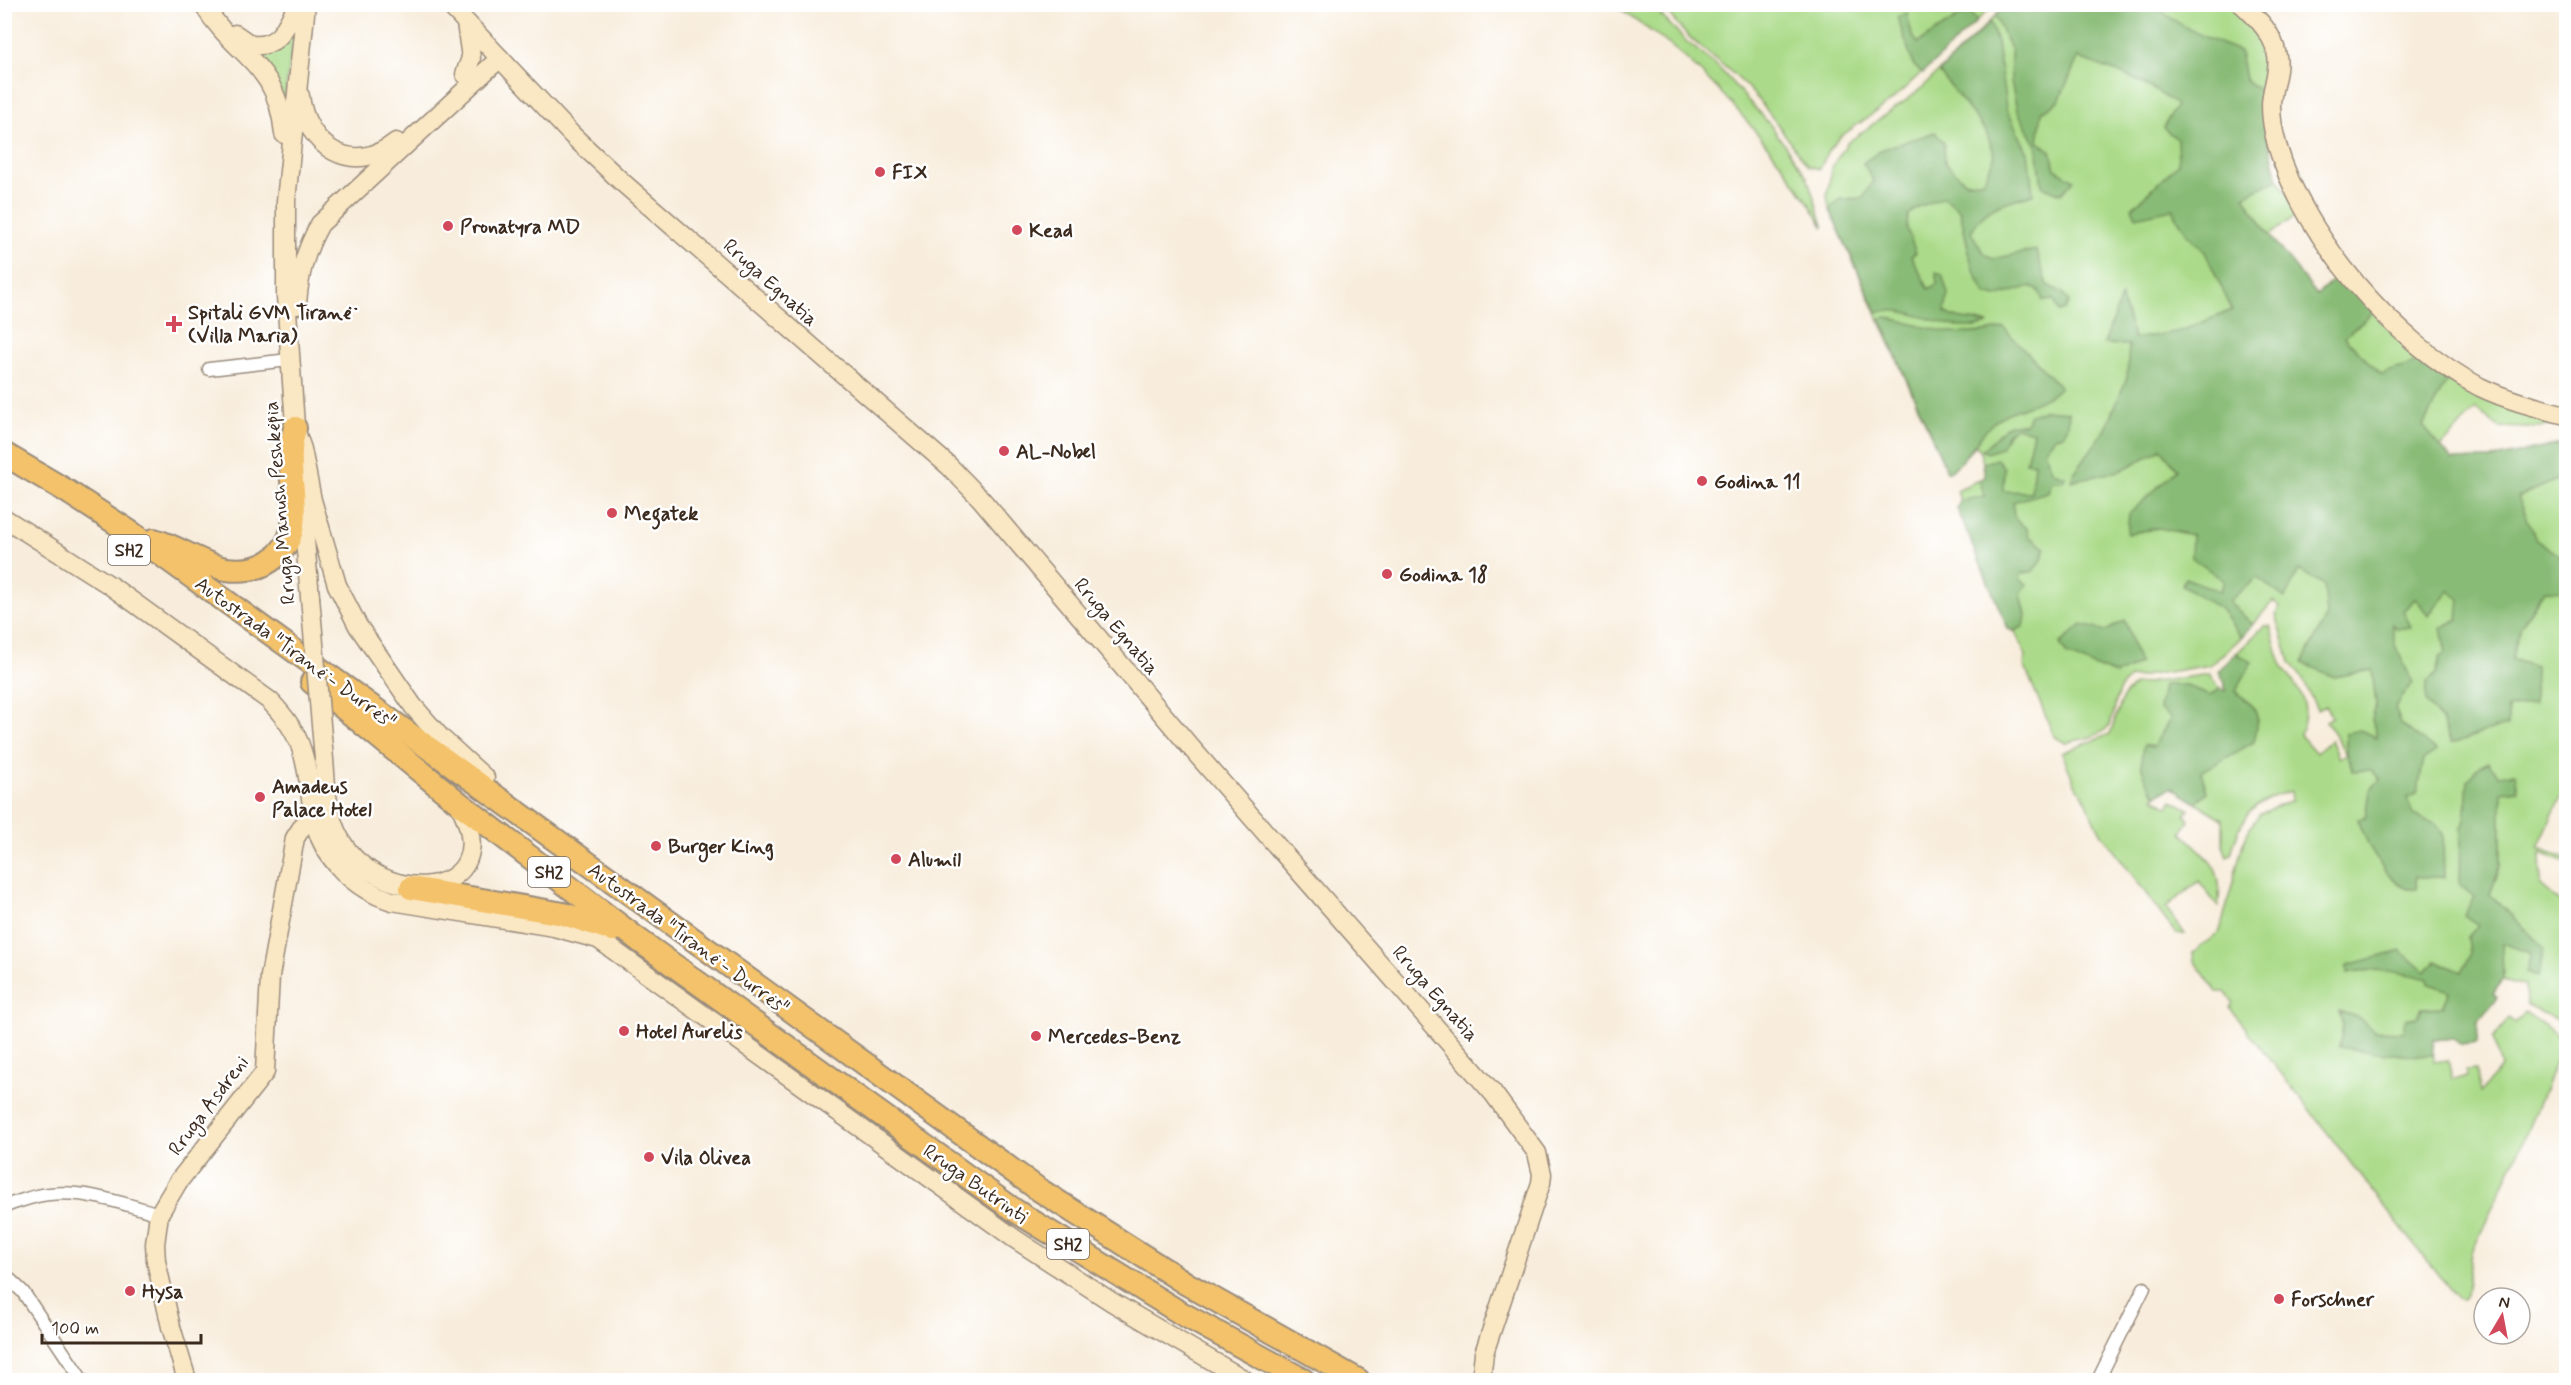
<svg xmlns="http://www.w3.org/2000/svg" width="2571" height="1385" viewBox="0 0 2571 1385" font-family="Mynerve,sans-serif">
<rect width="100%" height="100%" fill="#fff"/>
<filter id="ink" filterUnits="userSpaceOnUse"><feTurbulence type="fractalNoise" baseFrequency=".0167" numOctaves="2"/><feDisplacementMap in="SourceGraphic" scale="12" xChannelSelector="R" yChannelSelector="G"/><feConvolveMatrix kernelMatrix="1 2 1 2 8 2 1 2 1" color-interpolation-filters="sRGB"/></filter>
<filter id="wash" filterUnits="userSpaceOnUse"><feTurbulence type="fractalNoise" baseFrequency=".008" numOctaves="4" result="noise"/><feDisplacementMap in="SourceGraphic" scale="24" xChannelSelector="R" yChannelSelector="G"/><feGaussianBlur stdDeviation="1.35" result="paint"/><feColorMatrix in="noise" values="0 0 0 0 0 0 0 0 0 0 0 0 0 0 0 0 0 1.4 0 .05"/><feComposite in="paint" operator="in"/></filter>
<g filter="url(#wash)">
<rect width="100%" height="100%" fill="#f8eddc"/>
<!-- green -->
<g fill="#abdb8a" stroke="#738254" stroke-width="1.5">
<path d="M1614 5H1651L1686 41 1718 67 1772 127 1807 177 1824 228C1788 165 1718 80 1659 37 1644 26 1628 16 1614 5Z"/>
<path d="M1665 5H1994L1891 101 1840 137 1828 151 1820 169 1808 166C1789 141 1771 113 1749 89 1726 63 1677 36 1665 5Z"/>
<path d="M2006 5H2233L2262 33 2271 59 2264 123 2278 179 2300 212 2269 236 2317 295 2341 273 2449 377 2566 424 2526 428 2499 427 2476 409 2441 447 2452 460 2491 459 2566 443V784L2538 848 2566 858V862L2540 853 2541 886 2566 908V932L2561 944 2566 947V1024L2526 1005 2525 986 2503 980 2493 993 2497 998 2478 1021 2477 1042 2460 1044 2452 1038 2434 1040 2432 1046 2433 1062 2448 1060 2452 1079 2467 1077 2466 1070 2476 1069 2480 1093 2501 1066 2493 1039 2509 1018 2515 1023 2525 1012 2564 1041 2518 1153 2472 1252 2466 1296 2463 1300 2457 1299 2230 1008 2233 1002 2225 992H2217L2194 961 2193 953 2220 931 2243 843 2251 826 2260 814 2292 800 2291 791C2251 801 2241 816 2231 854L2227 856 2223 846V819L2171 787 2153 797 2168 807 2172 800 2189 809 2185 815 2189 819 2182 833C2208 859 2225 867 2218 907L2199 881 2166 908 2185 934H2176L2102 834 2088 807V803L2075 784 2062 753 2110 734 2123 697 2134 685 2209 674 2220 689 2225 691V683L2219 671 2264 626H2270C2274 639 2277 655 2283 667 2300 693 2312 702 2300 735L2316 753 2331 740 2339 758 2346 754 2326 721 2332 717 2325 706 2317 710 2303 679 2290 662 2276 614 2280 607 2273 601 2241 638 2210 665 2130 678C2110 692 2119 716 2106 729 2096 738 2077 740 2065 743L2054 736 2024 665 2026 656 2015 632 2008 629 1957 508 1960 501 1957 490 1985 477 1981 452 1976 445 1951 471H1947L1829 208 1827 196 1832 167 1847 143 1920 90Z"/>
<polygon points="295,28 284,101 257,53"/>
</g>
<!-- forest -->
<g fill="#88bb76" stroke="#62724a" stroke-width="1.5">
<path d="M2006 5H2155C2178 27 2210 40 2240 51L2245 79 2265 95 2264 123 2278 179 2244 196 2269 235 2317 295 2341 273 2374 311 2345 337 2381 375C2395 365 2413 372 2421 353L2449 377 2423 426 2452 460 2491 459 2566 443V476L2518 497 2536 539 2566 560V591L2544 590 2521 626 2512 659 2535 667 2534 703 2508 708V726C2487 729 2471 739 2451 743L2441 719 2426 703 2427 682 2436 674 2440 656 2446 653 2441 628 2458 619 2460 599 2449 591 2428 616 2416 598 2403 611 2411 627 2397 629 2392 624 2395 645 2413 683 2395 707 2401 724 2436 751 2424 759 2417 794 2407 798 2413 815 2436 824 2443 834 2444 878C2433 875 2426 880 2415 877L2417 889C2390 894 2365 840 2358 819L2366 818 2370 790 2380 779 2371 770 2353 771 2346 753V733L2360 730 2377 737 2372 720 2376 705 2372 670 2334 677 2302 663 2327 616 2324 585 2299 570 2285 598 2257 578 2229 601 2253 625 2241 638 2222 610 2182 585 2185 578 2220 591 2224 581 2191 557 2192 535 2159 528 2127 534 2129 514 2177 469 2161 449 2120 471 2071 481 2074 473 2106 429 2127 377 2129 345 2104 344 2121 297 2134 339 2181 331 2232 310 2205 252 2187 234 2172 209 2136 217 2132 208 2178 164 2177 139 2163 128 2176 105C2146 81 2114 70 2078 58L2059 101 2042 112 2038 141 2051 151 2055 169 2074 180 2061 194 2042 186 2037 146 2017 110 2011 82V51L1995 16Z"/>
<polygon points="1968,11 1977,21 1923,73 1914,66 1897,17 1907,13 1912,35 1918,43"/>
<path d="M1990 22 1997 42 2006 108 2028 153 2033 194C2006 202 1984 205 1971 232L1982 251 1993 259 2036 250 2047 285 2063 293 2069 302 2065 310 2059 312 2054 300 2043 301 2039 291 2031 286 1996 297 1985 294 1972 266 1960 211 1944 197 1921 206 1908 215 1907 229 1916 253 1911 256 1929 289 1937 284 1936 272 1942 274 1948 294 1945 312C1963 323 1969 317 1987 324 1951 338 1913 303 1877 312L1829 208 1841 199 1863 198 1873 180 1863 163 1883 149 1935 132 1944 143 1945 163 1966 182 1983 181 1995 155 1985 130 1939 72Z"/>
<path d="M1887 317C1929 328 1960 340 2004 328L2060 387C2040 408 2012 406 1994 422 1978 436 1968 457 1951 471H1947L1880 318Z"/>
<path d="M2045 410 2069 412 2068 426 2063 435 2055 437 2044 451 2053 472 2065 476 2063 481H2052L2048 492 2013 502C2013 516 2014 522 2027 528L2029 536 2045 548 2042 560 2032 572 2022 573 2020 579 2027 584 2021 594 2026 615 2024 626 2015 631 2008 629 1957 508 1960 501 1985 496 1979 480 1985 477 1983 463 1997 459 2004 468 2003 491 2031 492 2034 463 2026 462 2033 432 2016 427 2009 432 2001 448 1987 453 1982 450 2009 424H2026L2030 415Z"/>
<polygon points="2125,620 2139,664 2115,675 2067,655 2060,644 2082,625 2106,631"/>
<path d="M2236 653 2252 662 2236 691C2258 711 2261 712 2254 742L2201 772 2207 792 2196 803 2171 787 2156 795C2144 778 2137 765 2144 745L2153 747 2171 718 2159 709 2163 685H2187L2209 696 2220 689 2225 691V683L2219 671Z"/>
<path d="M2488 762 2498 775 2515 773 2518 790 2501 792V865L2490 894 2544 948 2538 977 2526 973 2531 953 2502 943 2503 980 2493 993 2497 998 2478 1021 2477 1042 2460 1044 2452 1038 2434 1040 2432 1055 2384 1054 2339 1047 2343 1025 2339 1011 2359 1018 2375 1031 2403 1032 2405 1019 2418 1017 2422 1008 2443 1007 2450 991 2429 984 2428 979C2399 972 2376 967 2347 973V965L2401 951 2425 972 2436 961 2462 972 2470 954 2468 937 2478 925 2464 915 2474 897 2460 885 2461 828 2465 820 2468 781 2476 769Z"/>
</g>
</g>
<g filter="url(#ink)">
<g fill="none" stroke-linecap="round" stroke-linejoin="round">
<defs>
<g id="street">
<polyline points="209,369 289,360"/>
<path d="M4 1206C19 1202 34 1195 49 1194 87 1190 124 1204 159 1214"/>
<polyline points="4,1274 23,1292 82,1380"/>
<polyline points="2098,1380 2144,1288"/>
</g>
<g id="secondary">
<path d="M203 4C236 59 277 60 284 134"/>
<polyline points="449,4 572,135 622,182 949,466 981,499 1187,743 1493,1093 1537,1153 1542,1174 1541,1183 1484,1353 1481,1380"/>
<path d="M2242 4C2257 18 2274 34 2277 56 2280 71 2271 89 2271 105 2271 117 2274 134 2277 145 2304 238 2395 343 2480 387 2507 400 2538 408 2566 415"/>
<path d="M235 34 251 45C281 48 286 25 298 4"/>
<polyline points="465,74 471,58 466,23"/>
<path d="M300 96C306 147 353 177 396 142"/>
<path d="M297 305C299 274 305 251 320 224L500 58"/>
<polyline points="295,429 302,449 312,500 337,585 358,626 413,706 440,737 485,778"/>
<polyline points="296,440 286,296 286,201 306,4"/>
<polyline points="302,506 310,597"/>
<path d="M4 518 111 586 270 701C284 716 296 731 302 751 309 772 310 796 314 818 322 858 354 889 392 901L554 927 598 939 1015 1239 1112 1302 1245 1380"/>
<path d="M323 748C326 776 325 807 337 833 374 913 511 901 459 804"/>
<polyline points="187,1380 171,1327 156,1261 155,1244 159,1214 178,1182 265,1072 270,976 295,838 304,824 314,821"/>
</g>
<g id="highway">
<polyline points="4,454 65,490 133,534 1038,1189 1187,1284 1358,1380"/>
<path d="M154 540C179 547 201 564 226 569 242 571 257 570 270 561 309 535 288 489 291 451 291 443 293 436 295 428"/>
<polyline points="312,682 459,803 640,941 1014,1210 1179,1312 1303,1380"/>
<polyline points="411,888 564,914 613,930"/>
</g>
</defs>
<!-- street casing -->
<use href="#street" stroke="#9a8c7d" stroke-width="15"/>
<!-- secondary casing -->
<use href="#secondary" stroke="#9a8c7d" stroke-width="21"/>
<!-- highway casing -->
<use href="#highway" stroke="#9a8c7d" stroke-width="26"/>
<!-- street -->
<use href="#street" stroke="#fff" stroke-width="12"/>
<!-- secondary -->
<use href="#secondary" stroke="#fae7c3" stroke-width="18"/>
<!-- highway -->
<use href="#highway" stroke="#f3c26a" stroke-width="22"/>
<defs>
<polyline id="secondary-bridge" points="310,597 323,748"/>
</defs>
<!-- secondary-bridge casing -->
<use href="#secondary-bridge" stroke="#9a8c7d" stroke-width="21" stroke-linecap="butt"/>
<!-- secondary-bridge -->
<use href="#secondary-bridge" stroke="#fae7c3" stroke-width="18"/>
</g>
</g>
<!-- markers -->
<g fill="#d1495b" stroke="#fff" stroke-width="2">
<circle cx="880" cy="172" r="6"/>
<circle cx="448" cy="226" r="6"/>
<circle cx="1017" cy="230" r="6"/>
<path d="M171 315h6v6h6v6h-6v6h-6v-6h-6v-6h6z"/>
<circle cx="1004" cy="451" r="6"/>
<circle cx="1702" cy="481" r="6"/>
<circle cx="612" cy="513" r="6"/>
<circle cx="1387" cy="574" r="6"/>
<circle cx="260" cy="797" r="6"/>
<circle cx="656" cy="846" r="6"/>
<circle cx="896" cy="859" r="6"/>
<circle cx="624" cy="1031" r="6"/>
<circle cx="1036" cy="1036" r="6"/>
<circle cx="649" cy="1157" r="6"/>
<circle cx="130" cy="1291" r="6"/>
<circle cx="2279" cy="1299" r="6"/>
</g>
<g text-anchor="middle" stroke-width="5" stroke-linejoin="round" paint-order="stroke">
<!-- shield labels -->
<g fill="#fff" stroke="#766a62" stroke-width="1.5">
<rect x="108" y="535" width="42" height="30" rx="4.5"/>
<rect x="528" y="857" width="42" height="30" rx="4.5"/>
<rect x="1047" y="1229" width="42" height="30" rx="4.5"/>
</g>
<g font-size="18" font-weight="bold" fill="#3b2a1e">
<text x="129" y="556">SH2</text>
<text x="549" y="878">SH2</text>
<text x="1068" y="1250">SH2</text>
</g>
<!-- poi labels -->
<g font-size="20" font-weight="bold" fill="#3b2a1e" stroke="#fff" text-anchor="start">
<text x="892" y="179">FIX</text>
<text x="460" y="233">Pronatyra MD</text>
<text x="1029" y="237">Kead</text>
<text x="188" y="319">Spitali GVM Tiranë<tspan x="188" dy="23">(Villa Maria)</tspan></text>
<text x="1016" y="458">AL-Nobel</text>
<text x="1714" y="488">Godina 11</text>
<text x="624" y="520">Megatek</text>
<text x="1399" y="581">Godina 18</text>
<text x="272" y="793">Amadeus<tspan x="272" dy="23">Palace Hotel</tspan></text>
<text x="668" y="853">Burger King</text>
<text x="908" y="866">Alumil</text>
<text x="636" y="1038">Hotel Aurelis</text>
<text x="1048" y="1043">Mercedes-Benz</text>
<text x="661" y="1164">Vila Olivea</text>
<text x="142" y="1298">Hysa</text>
<text x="2291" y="1306">Forschner</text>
</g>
<!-- street labels -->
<g font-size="20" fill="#3b2a1e" stroke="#fff">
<text transform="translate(771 282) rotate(42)" y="7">Rruga Egnatia</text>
<text transform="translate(279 503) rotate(-95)" y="7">Rruga Manush Peshkëpia</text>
<text transform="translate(1117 626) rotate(50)" y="7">Rruga Egnatia</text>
<text transform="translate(296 652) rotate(36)" y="7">Autostrada "Tiranë - Durrës"</text>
<text transform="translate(689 938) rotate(36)" y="7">Autostrada "Tiranë - Durrës"</text>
<text transform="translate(1436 993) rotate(49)" y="7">Rruga Egnatia</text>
<text transform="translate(208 1105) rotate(-53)" y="7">Rruga Asdreni</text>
<text transform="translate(976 1183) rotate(35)" y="7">Rruga Butrinti</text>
</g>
</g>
<!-- margin -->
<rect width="2571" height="1385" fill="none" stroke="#fff" stroke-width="24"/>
<!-- north arrow -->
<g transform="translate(2502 1316) rotate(10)"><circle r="28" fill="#ffffff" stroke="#b1aaa5" stroke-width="1.5"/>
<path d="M0-4.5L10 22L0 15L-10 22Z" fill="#d1495b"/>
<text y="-9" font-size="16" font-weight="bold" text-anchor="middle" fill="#3b2a1e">N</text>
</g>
<!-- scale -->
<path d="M42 1334v9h159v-9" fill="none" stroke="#3b2a1e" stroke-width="3"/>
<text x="51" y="1334" font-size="18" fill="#3b2a1e" stroke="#ffffff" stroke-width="4.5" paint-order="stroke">100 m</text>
</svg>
